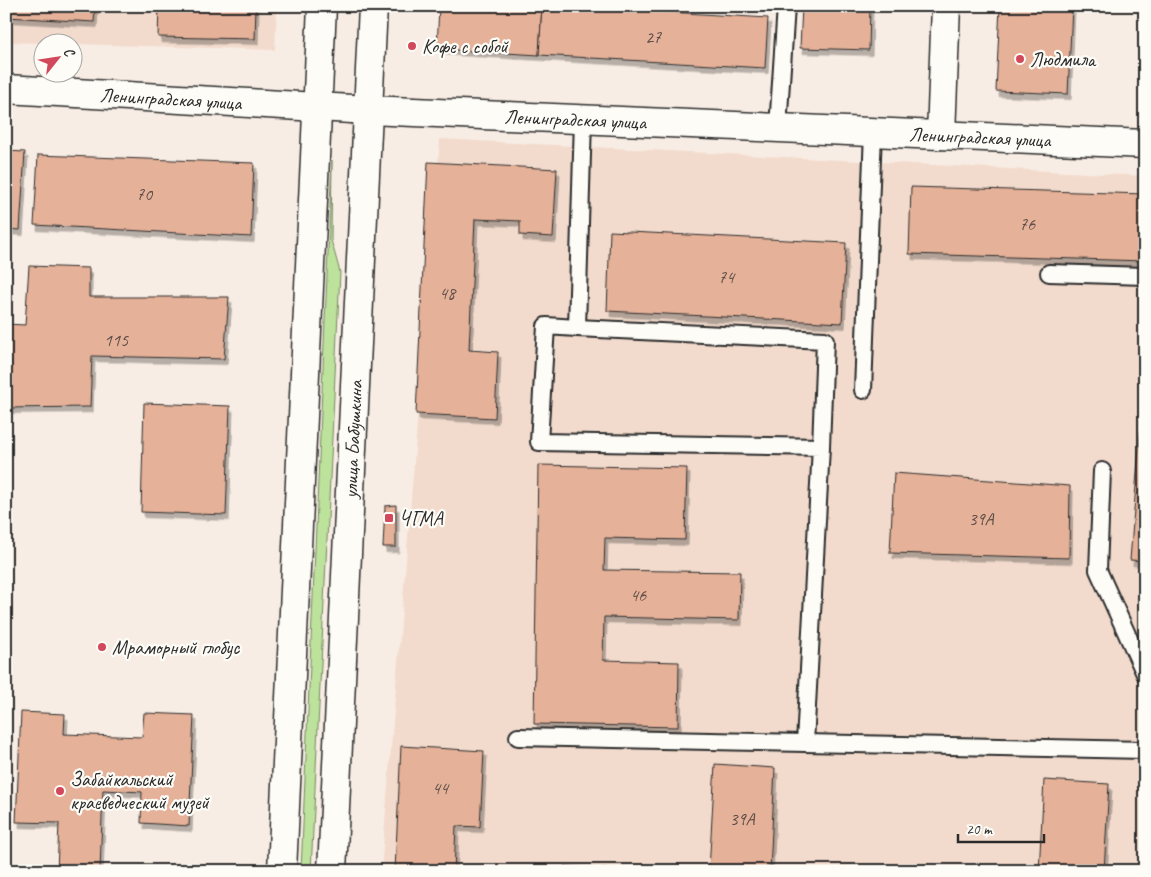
<svg xmlns="http://www.w3.org/2000/svg" width="1151" height="877" viewBox="0 0 1151 877" font-family="Caveat,sans-serif">
<defs>
<filter id="shadow"><feDropShadow dx="3" dy="5.5" stdDeviation="0" flood-color="#0004"/></filter>
</defs>
<rect width="100%" height="100%" fill="#f8ede4"/>
<filter id="ink" filterUnits="userSpaceOnUse"><feTurbulence type="fractalNoise" baseFrequency=".02" numOctaves="2"/><feDisplacementMap in="SourceGraphic" scale="10" xChannelSelector="R" yChannelSelector="G"/><feConvolveMatrix kernelMatrix="1 2 1 2 8 2 1 2 1" color-interpolation-filters="sRGB"/></filter>
<g filter="url(#ink)">
<!-- built -->
<g fill="#f2dbcd">
<polygon points="6,6 277,6 275,50 6,42"/>
<polygon points="440,139 1145,176 1145,871 381,871"/>
</g>
<!-- green -->
<polygon fill="#bde29c" stroke="#748664" points="332,160 331,240 340,272 311,871 301,871"/>
<!-- building -->
<g fill="#e5b198" stroke="#2b2b2b" filter="url(#shadow)">
<polygon points="6,6 95,6 94,22 6,17"/>
<polygon points="159,6 256,6 255,39 158,37"/>
<polygon points="439,6 542,6 539,55 437,49"/>
<polygon points="542,6 601,6 601,8 768,18 765,68 539,55"/>
<polygon points="802,6 870,6 869,50 800,48"/>
<polygon points="1000,6 1072,6 1068,94 996,91"/>
<polygon points="6,151 25,152 20,230 6,229"/>
<polygon points="38,155 254,163 251,237 34,225"/>
<polygon points="428,162 557,169 553,237 520,235 520,221 475,219 469,350 498,352 495,418 416,414"/>
<polygon points="911,187 1145,194 1145,261 909,254"/>
<polygon points="610,231 846,243 842,323 607,311"/>
<polygon points="29,266 89,268 89,297 229,297 224,359 92,356 90,407 6,408 6,324 25,325"/>
<polygon points="1143,397 1145,397 1145,561 1130,560"/>
<polygon points="144,403 230,406 226,515 141,512"/>
<polygon points="538,465 687,468 685,540 605,538 604,570 740,572 739,620 604,617 603,660 679,662 678,727 534,724"/>
<polygon points="894,473 1070,486 1069,558 890,553"/>
<polygon points="396,505 396,547 383,547 385,506"/>
<polygon points="21,712 65,714 64,734 142,737 144,713 194,715 189,826 141,823 142,792 103,790 100,871 57,871 59,823 16,822"/>
<polygon points="401,746 484,751 480,827 456,826 454,871 395,871"/>
<polygon points="715,764 775,768 770,871 709,871"/>
<polygon points="1044,780 1109,784 1104,871 1039,871"/>
<polygon points="564,866 631,871 564,871"/>
</g>
<g fill="none" stroke-linecap="round" stroke-linejoin="round">
<defs>
<g id="lane">
<polyline points="583,119 577,328 546,326 539,442 821,447 805,743"/>
<polyline points="778,128 786,6"/>
<polyline points="1049,273 1145,276"/>
<polyline points="577,328 825,340 821,447"/>
<polyline points="863,390 873,132"/>
<polyline points="1102,471 1098,570 1145,674"/>
<polyline points="518,737 1145,750"/>
</g>
<polyline id="street" points="941,135 946,6"/>
<g id="secondary">
<path id="s1" d="M6 89 369 110 1145 144"/>
</g>
<g id="primary">
<polyline points="282,871 322,6"/>
<path id="s2" d="M332 871 373 6"/>
</g>
</defs>
<!-- lane casing -->
<use href="#lane" stroke="#2b2b2b" stroke-width="20"/>
<!-- street casing -->
<use href="#street" stroke="#2b2b2b" stroke-width="31"/>
<!-- secondary casing -->
<use href="#secondary" stroke="#2b2b2b" stroke-width="31"/>
<!-- primary casing -->
<use href="#primary" stroke="#2b2b2b" stroke-width="31"/>
<!-- lane -->
<use href="#lane" stroke="#fdfcf7" stroke-width="16"/>
<!-- street -->
<use href="#street" stroke="#fdfcf7" stroke-width="28"/>
<!-- secondary -->
<use href="#secondary" stroke="#fdfcf7" stroke-width="28"/>
<!-- primary -->
<use href="#primary" stroke="#fdfcf7" stroke-width="28"/>
</g>
</g>
<!-- markers -->
<g fill="#d1495b" stroke="#fdfcf7" stroke-width="2">
<circle cx="412" cy="46" r="5"/>
<circle cx="1020" cy="59" r="5"/>
<rect x="384" y="513" width="10" height="10" rx="2.5"/>
<circle cx="102" cy="647" r="5"/>
<circle cx="60" cy="791" r="5"/>
</g>
<g text-anchor="middle" stroke-width="4.5" stroke-linejoin="round" paint-order="stroke">
<!-- number labels -->
<g font-size="18" fill="#5a4c46">
<text x="653" y="43">27</text>
<text x="144" y="200">70</text>
<text x="1027" y="230">76</text>
<text x="726" y="283">74</text>
<text x="447" y="299">48</text>
<text x="116" y="346">115</text>
<text x="981" y="525">39А</text>
<text x="638" y="601">46</text>
<text x="440" y="794">44</text>
<text x="742" y="825">39А</text>
</g>
<!-- poi labels -->
<g font-size="20" fill="#2b2b2b" stroke="#fdfcf7" text-anchor="start">
<text x="422" y="53">Кофе с собой</text>
<text x="1030" y="66">Людмила</text>
<text x="399" y="525">ЧГМА</text>
<text x="112" y="654">Мраморный глобус</text>
<text x="70" y="786">Забайкальский<tspan x="70" dy="23">краеведческий музей</tspan></text>
</g>
<!-- street labels -->
<g font-size="20" fill="#2b2b2b" stroke="#fdfcf7">
<text dy="7" stroke="none"><textPath href="#s1" startOffset="165">Ленинградская улица</textPath></text>
<text dy="7" stroke="none"><textPath href="#s1" startOffset="570">Ленинградская улица</textPath></text>
<text dy="7" stroke="none"><textPath href="#s1" startOffset="975">Ленинградская улица</textPath></text>
<text dy="7" stroke="none"><textPath href="#s2" startOffset="432">улица Бабушкина</textPath></text>
</g>
</g>
<!-- margin -->
<rect width="1151" height="877" fill="none" stroke="#fdfcf7" stroke-width="25"/>
<rect x="12" y="12" width="1126" height="852" fill="none" stroke="#2b2b2b" stroke-width="2" filter="url(#ink)"/>
<!-- north arrow -->
<g transform="translate(58 58) rotate(60)"><circle r="24" fill="#fdfcf7" stroke="#a9a8a5"/>
<path d="M0-4L9 19L0 12L-9 19Z" fill="#d1495b"/>
<text y="-8" font-size="14" font-weight="bold" text-anchor="middle" fill="#2b2b2b">С</text>
</g>
<!-- scale -->
<path d="M958 834v8h86v-8" fill="none" stroke="#2b2b2b" stroke-width="2.5"/>
<text x="966" y="834" font-size="15" fill="#2b2b2b" stroke="#fdfcf7" stroke-width="4" paint-order="stroke">20 m</text>
</svg>
